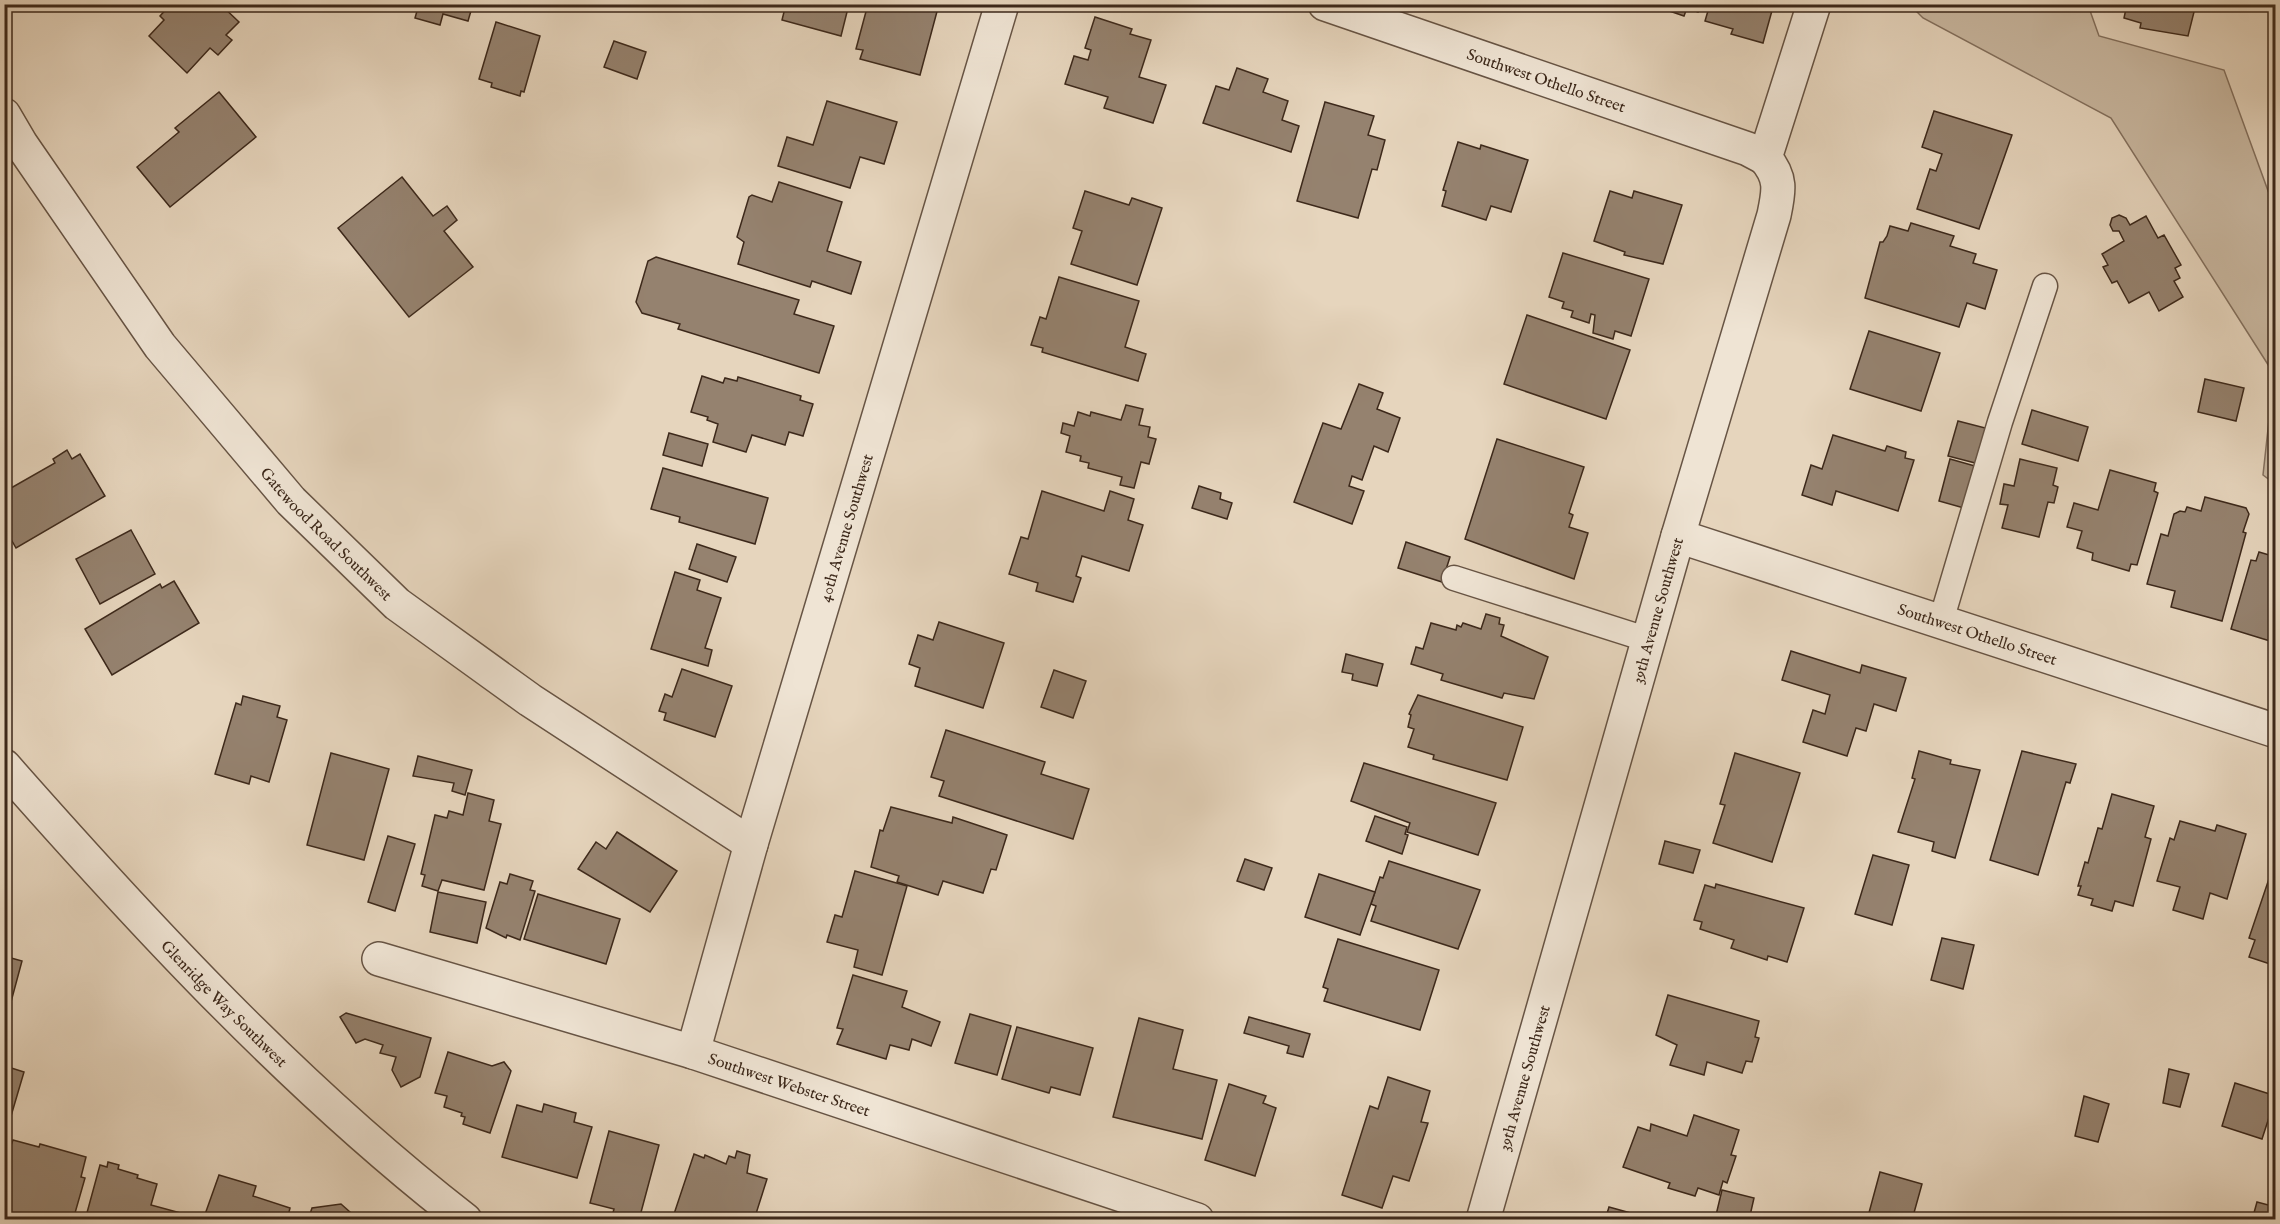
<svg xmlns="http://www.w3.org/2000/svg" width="2280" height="1224" viewBox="0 0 2280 1224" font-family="'IM FELL English',serif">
<rect width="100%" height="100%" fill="#e6d5bd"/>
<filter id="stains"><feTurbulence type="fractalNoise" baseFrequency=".00333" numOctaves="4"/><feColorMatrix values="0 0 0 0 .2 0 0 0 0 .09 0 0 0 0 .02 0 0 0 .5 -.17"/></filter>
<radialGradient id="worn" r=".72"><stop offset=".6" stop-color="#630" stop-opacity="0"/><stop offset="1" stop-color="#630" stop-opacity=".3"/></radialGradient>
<!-- green -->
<polygon fill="#c9b8a1" stroke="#83705e" stroke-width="1.5" points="1910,5 2088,5 2099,36 2224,70 2275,210 2275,484 2263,475 2274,374 2111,118 1923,18"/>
<!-- building -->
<g fill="#95826f" stroke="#3d291b" stroke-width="1.5">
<polygon points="171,4 220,4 239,22 226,35 232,40 218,55 210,48 187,73 149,36 164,20 160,16"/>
<polygon points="419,4 473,4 468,21 443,14 440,25 415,18"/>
<polygon points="786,4 849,4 841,36 782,20"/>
<polygon points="868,4 939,4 920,75 860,59 863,50 856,49"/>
<polygon points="1649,4 1700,4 1698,12 1687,8 1684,16"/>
<polygon points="1710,4 1782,4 1780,9 1773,7 1763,43 1731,34 1733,29 1705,21"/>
<polygon points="2127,4 2196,4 2188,36 2140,28 2141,23 2124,18"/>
<polygon points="1095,17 1132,29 1130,34 1151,40 1139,77 1166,85 1153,123 1104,108 1108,97 1065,84 1074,56 1088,60 1091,50 1085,48"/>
<polygon points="496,22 540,36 524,92 521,91 520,96 491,87 492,83 479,79"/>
<polygon points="614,41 646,52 637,79 604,67"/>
<polygon points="1237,68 1268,79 1263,92 1288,101 1282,120 1299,126 1291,152 1203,123 1216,86 1229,90"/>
<polygon points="219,92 256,137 170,207 137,167 179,132 175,128"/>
<polygon points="2276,99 2276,120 2271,116"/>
<polygon points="827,101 897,122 884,164 860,157 850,188 778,166 787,137 813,145"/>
<polygon points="1325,102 1374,116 1368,135 1385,140 1377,170 1372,169 1358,218 1297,201"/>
<polygon points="1934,111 2012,135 1979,229 1917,209 1930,169 1936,171 1942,154 1922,147"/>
<polygon points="1458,142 1480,149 1481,145 1528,160 1511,212 1491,206 1486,220 1442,206 1446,191 1443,190"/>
<polygon points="402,177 433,216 447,206 457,220 444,231 473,267 409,317 338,228"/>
<polygon points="779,182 842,202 827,251 861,262 851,294 812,281 810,287 738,264 744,242 737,237 749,197 752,195 772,202"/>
<polygon points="1085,191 1129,205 1132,198 1162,208 1137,285 1071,264 1082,231 1073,228"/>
<polygon points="1610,191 1632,198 1634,191 1682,205 1663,264 1624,255 1625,252 1594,241"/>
<polygon points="2119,215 2126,218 2130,225 2146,216 2158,238 2164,235 2181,265 2175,268 2180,278 2174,281 2183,297 2159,311 2149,292 2129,303 2117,281 2112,283 2103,267 2108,265 2102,254 2124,241 2119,231 2113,231 2110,225 2112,218"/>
<polygon points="1911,223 1954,236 1950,246 1976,254 1973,263 1997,270 1985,309 1967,303 1959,327 1865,298 1880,242 1883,242 1887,236 1890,226 1908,231"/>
<polygon points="1563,253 1649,279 1631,336 1615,331 1613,339 1593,333 1595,315 1591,314 1589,323 1571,317 1573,311 1562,308 1564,302 1549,297"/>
<polygon points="656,257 799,300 794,314 834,326 819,373 678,329 680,324 642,313 636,302 648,261"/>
<polygon points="1059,277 1139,301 1125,347 1146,354 1138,381 1042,352 1043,348 1031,345 1040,317 1046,319"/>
<polygon points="1527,315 1630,350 1606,419 1504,384"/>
<polygon points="1869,331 1940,353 1921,411 1850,389"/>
<polygon points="702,376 723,383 725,378 737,381 738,377 801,396 800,400 813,404 803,436 789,432 785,445 752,435 746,452 713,442 718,424 707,420 708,417 691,412"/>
<polygon points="2205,379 2244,388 2236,421 2198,412"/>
<polygon points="1359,384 1383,393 1377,409 1400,418 1388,452 1374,446 1362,480 1352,476 1349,486 1364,491 1352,524 1294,502 1323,423 1341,429"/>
<polygon points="1126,405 1143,409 1139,425 1150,427 1148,437 1156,439 1149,464 1141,462 1134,488 1120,485 1122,477 1088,468 1089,463 1080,461 1081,456 1066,452 1070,436 1061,433 1063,423 1074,426 1078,412 1090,416 1091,412 1121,420"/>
<polygon points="2032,410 2088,427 2078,461 2022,444"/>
<polygon points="1958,421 1993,430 1983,465 1948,456"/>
<polygon points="669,433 708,444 702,466 663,455"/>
<polygon points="1833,435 1885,451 1887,446 1906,452 1905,458 1914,460 1898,511 1836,491 1832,505 1802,495 1811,465 1822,469"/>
<polygon points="1497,439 1584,467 1569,513 1573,515 1569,527 1588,533 1574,579 1465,539"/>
<polygon points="67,450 72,459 80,454 105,496 16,548 12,541 4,546 4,492 55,463 53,459"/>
<polygon points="1950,459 1982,468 1971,510 1939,501"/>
<polygon points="2020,459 2057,468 2053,485 2058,487 2054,503 2048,502 2039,537 2002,528 2008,505 2000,504 2004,484 2014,486"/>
<polygon points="663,468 768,498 755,544 679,522 680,517 651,509"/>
<polygon points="2110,470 2156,483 2154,491 2158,493 2137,565 2131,564 2129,571 2092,560 2093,553 2077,548 2082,531 2067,527 2074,503 2098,510"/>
<polygon points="1199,486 1221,493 1220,499 1232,503 1227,519 1192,508"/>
<polygon points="1042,491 1104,511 1110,491 1134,499 1128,520 1143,525 1129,571 1082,556 1076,576 1081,578 1073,602 1036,591 1038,583 1009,574 1021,537 1028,539"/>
<polygon points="2205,497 2246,508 2249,514 2243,532 2246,533 2222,621 2171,607 2175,591 2147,584 2161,534 2168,536 2174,514 2180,511 2185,512 2187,507 2201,511"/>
<polygon points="131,530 155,574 100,604 76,559"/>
<polygon points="1406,542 1450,557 1442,582 1398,568"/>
<polygon points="697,544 736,557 727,582 689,569"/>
<polygon points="2259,552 2276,557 2276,636 2271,634 2270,641 2231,629 2251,560 2256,561"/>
<polygon points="675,572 700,580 697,590 721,598 705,648 712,650 708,666 651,649"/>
<polygon points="174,581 199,623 112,675 85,629 160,584 162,588"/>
<polygon points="1486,614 1500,618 1499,624 1504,625 1501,636 1548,657 1534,699 1504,693 1502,698 1441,680 1443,674 1411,664 1416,647 1423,649 1431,623 1456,630 1457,625 1461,627 1463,623 1481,629"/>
<polygon points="939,622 1004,643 983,708 915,686 920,668 909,664 918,635 933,640"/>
<polygon points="1791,651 1860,673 1862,665 1906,678 1896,711 1874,704 1866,731 1856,728 1847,756 1803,742 1813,710 1825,714 1830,695 1782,680"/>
<polygon points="1346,654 1383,664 1377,686 1352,680 1353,674 1342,672"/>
<polygon points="682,669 732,686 715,737 664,720 666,713 659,711 665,694 672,697"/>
<polygon points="1054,670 1086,681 1073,718 1041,707"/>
<polygon points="1418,695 1523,727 1507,780 1433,759 1434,755 1408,747 1414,729 1408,727 1411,715 1409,714"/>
<polygon points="243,696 280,706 277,717 287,720 269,782 251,776 249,784 215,774 236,703 241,705"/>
<polygon points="946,730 1045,762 1041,774 1089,789 1073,839 939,796 944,781 931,777"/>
<polygon points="1919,751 1951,760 1950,764 1980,770 1955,858 1932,851 1934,842 1898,832 1915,779 1912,778"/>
<polygon points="2022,751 2076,764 2070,783 2066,782 2038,875 1990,860"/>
<polygon points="331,753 389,769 364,860 307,845"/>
<polygon points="1735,753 1800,773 1772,862 1713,843 1725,805 1720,804"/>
<polygon points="418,756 472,770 465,795 452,791 454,783 413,776"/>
<polygon points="1364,763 1496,803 1478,855 1407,832 1410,823 1351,801"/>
<polygon points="468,793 494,800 489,821 501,824 484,890 442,880 438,891 422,886 425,875 421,874 435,815 447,818 449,811 463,815"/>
<polygon points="2112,794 2154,806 2145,837 2151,839 2133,906 2115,901 2112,911 2091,905 2093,899 2078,895 2081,886 2078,886 2085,862 2088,863 2098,828 2102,829"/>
<polygon points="891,807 952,823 953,817 1007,835 996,870 991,869 983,893 943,881 938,895 897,882 899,876 871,867 880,830 883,831"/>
<polygon points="1375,816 1407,827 1405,834 1408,835 1402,854 1366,841"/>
<polygon points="2180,821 2215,831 2217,825 2246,834 2227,899 2210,893 2203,919 2173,910 2180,887 2157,881 2170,838 2174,840"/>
<polygon points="617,832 677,871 650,912 578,869 596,842 606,849"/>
<polygon points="388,836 415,844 395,911 368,902"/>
<polygon points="1665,841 1700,850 1693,873 1659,864"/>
<polygon points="1873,855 1909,865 1892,925 1855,914"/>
<polygon points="2276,858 2276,966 2249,957 2255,940 2249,938"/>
<polygon points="1245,859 1272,868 1264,890 1237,881"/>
<polygon points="1389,861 1480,890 1458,949 1371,921 1376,906 1371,904 1380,877 1383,878"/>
<polygon points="855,871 907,886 882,975 854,967 858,950 827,942 835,915 842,917"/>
<polygon points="510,874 533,881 530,890 535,891 520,940 507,935 506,938 486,928 500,882 507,884"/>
<polygon points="1319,874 1375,892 1360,935 1305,917"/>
<polygon points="1716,884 1804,908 1787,962 1768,956 1767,960 1731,948 1734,940 1700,929 1702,922 1694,920 1705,885 1715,888"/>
<polygon points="438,892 486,902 477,943 430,932"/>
<polygon points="538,894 620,919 606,964 524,939"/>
<polygon points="1942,938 1974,945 1963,989 1931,980"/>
<polygon points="1338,939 1439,970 1420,1030 1324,1001 1328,989 1323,987"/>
<polygon points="4,956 22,961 11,1002 4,1001"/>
<polygon points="853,975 907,991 902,1007 940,1022 931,1046 912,1039 909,1050 890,1045 886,1059 837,1044 843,1029 837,1028"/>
<polygon points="1668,995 1759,1021 1755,1037 1759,1038 1752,1062 1746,1061 1742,1073 1707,1062 1704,1075 1670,1065 1677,1045 1656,1035"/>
<polygon points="346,1013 431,1038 420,1077 401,1087 392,1070 396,1057 380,1053 383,1045 365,1039 356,1043 340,1017"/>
<polygon points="970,1014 1011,1026 997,1075 955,1063"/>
<polygon points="1249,1017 1310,1034 1303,1057 1287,1053 1289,1046 1244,1033"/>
<polygon points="1139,1018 1183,1030 1173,1069 1217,1080 1202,1139 1113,1117"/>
<polygon points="1017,1027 1093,1048 1080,1095 1051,1087 1049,1093 1002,1079"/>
<polygon points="448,1052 492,1066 504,1062 511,1071 490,1133 463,1124 465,1117 461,1116 462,1113 444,1107 447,1096 435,1093"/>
<polygon points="5,1066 24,1072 11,1116 4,1114"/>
<polygon points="2169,1069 2189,1074 2180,1107 2163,1103"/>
<polygon points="1388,1077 1430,1091 1421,1122 1428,1123 1409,1181 1393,1176 1382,1208 1342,1195 1370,1106 1378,1109"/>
<polygon points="2235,1083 2276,1096 2262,1139 2222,1126"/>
<polygon points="1229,1084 1266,1096 1263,1103 1276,1108 1255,1176 1205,1160"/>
<polygon points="2084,1096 2109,1104 2098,1142 2075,1136"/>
<polygon points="544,1104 576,1113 574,1122 592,1127 577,1178 502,1157 517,1105 542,1112"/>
<polygon points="1694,1115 1739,1130 1731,1155 1736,1156 1727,1183 1723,1181 1719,1195 1698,1188 1695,1196 1668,1188 1670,1183 1623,1167 1638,1127 1650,1131 1651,1124 1687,1136"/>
<polygon points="609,1131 659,1145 640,1216 636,1215 635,1220 611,1220 614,1209 590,1203"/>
<polygon points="13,1140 39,1147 40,1144 86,1157 81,1177 85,1178 73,1220 4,1220 4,1165"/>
<polygon points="737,1151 750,1155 747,1173 767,1179 754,1220 725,1217 724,1220 676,1220 677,1215 674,1214 694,1154 704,1158 705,1155 726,1164 729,1156 735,1158"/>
<polygon points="108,1162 119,1165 118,1169 138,1175 137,1178 157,1184 151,1205 188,1215 186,1220 85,1220 100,1165 107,1167"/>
<polygon points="1880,1172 1922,1184 1912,1220 1867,1220"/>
<polygon points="219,1175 256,1186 253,1196 290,1208 287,1220 203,1220"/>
<polygon points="1722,1190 1754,1198 1749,1220 1732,1220 1716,1215"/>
<polygon points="2257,1202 2276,1207 2276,1220 2252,1220"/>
<polygon points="341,1204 359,1220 300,1220 302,1214 309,1217 312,1208"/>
<polygon points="1609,1207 1656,1220 1605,1220"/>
<polygon points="890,1215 905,1220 889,1220"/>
</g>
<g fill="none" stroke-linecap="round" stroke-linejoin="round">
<defs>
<g id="service">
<polyline points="1454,578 1649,640"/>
<polyline points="1941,621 2000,422 2045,286"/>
</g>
<g id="minor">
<path id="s1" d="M1325 4 1748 149 1765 158"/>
<path id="s2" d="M4 115 21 144 160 346 291 501 397 604 530 700 751 844"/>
<path id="s3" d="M1678 536 2276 731"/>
<path id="s4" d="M4 766C146 927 295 1088 465 1220"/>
<path id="s5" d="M379 959 693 1052 1197 1220"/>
<path id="s6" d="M693 1052 751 844 1002 4"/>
<path id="s7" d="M1483 1220 1678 536 1774 215C1779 191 1782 178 1765 158L1814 4"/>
</g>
</defs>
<!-- service casing -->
<use href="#service" stroke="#675444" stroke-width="27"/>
<!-- minor casing -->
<use href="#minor" stroke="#675444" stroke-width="36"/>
<!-- service -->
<use href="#service" stroke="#efe4d4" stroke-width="24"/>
<!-- minor -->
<use href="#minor" stroke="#efe4d4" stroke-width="33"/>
</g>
<g text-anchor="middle" stroke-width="6" stroke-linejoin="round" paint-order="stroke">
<!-- street labels -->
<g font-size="16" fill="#3d291b" stroke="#efe4d4">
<text dy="6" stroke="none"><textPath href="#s1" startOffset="234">Southwest Othello Street</textPath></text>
<text dy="6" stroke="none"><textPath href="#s6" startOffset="546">40th Avenue Southwest</textPath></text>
<text dy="6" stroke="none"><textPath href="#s2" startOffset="530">Gatewood Road Southwest</textPath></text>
<text dy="6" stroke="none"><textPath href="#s7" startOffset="634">39th Avenue Southwest</textPath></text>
<text dy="6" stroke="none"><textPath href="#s3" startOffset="315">Southwest Othello Street</textPath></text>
<text dy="6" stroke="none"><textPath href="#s4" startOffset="324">Glenridge Way Southwest</textPath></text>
<text dy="6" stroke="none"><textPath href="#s7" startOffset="148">39th Avenue Southwest</textPath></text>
<text dy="6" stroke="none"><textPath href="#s5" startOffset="429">Southwest Webster Street</textPath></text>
</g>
</g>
<!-- margin -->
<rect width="2280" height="1224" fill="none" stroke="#e6d5bd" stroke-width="24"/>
<rect x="6" y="6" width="2268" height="1212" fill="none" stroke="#3d291b" stroke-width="3"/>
<rect x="12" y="12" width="2256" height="1200" fill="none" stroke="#3d291b" stroke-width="1.5"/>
<rect width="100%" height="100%" filter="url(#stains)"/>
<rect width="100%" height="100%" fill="url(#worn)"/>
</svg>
